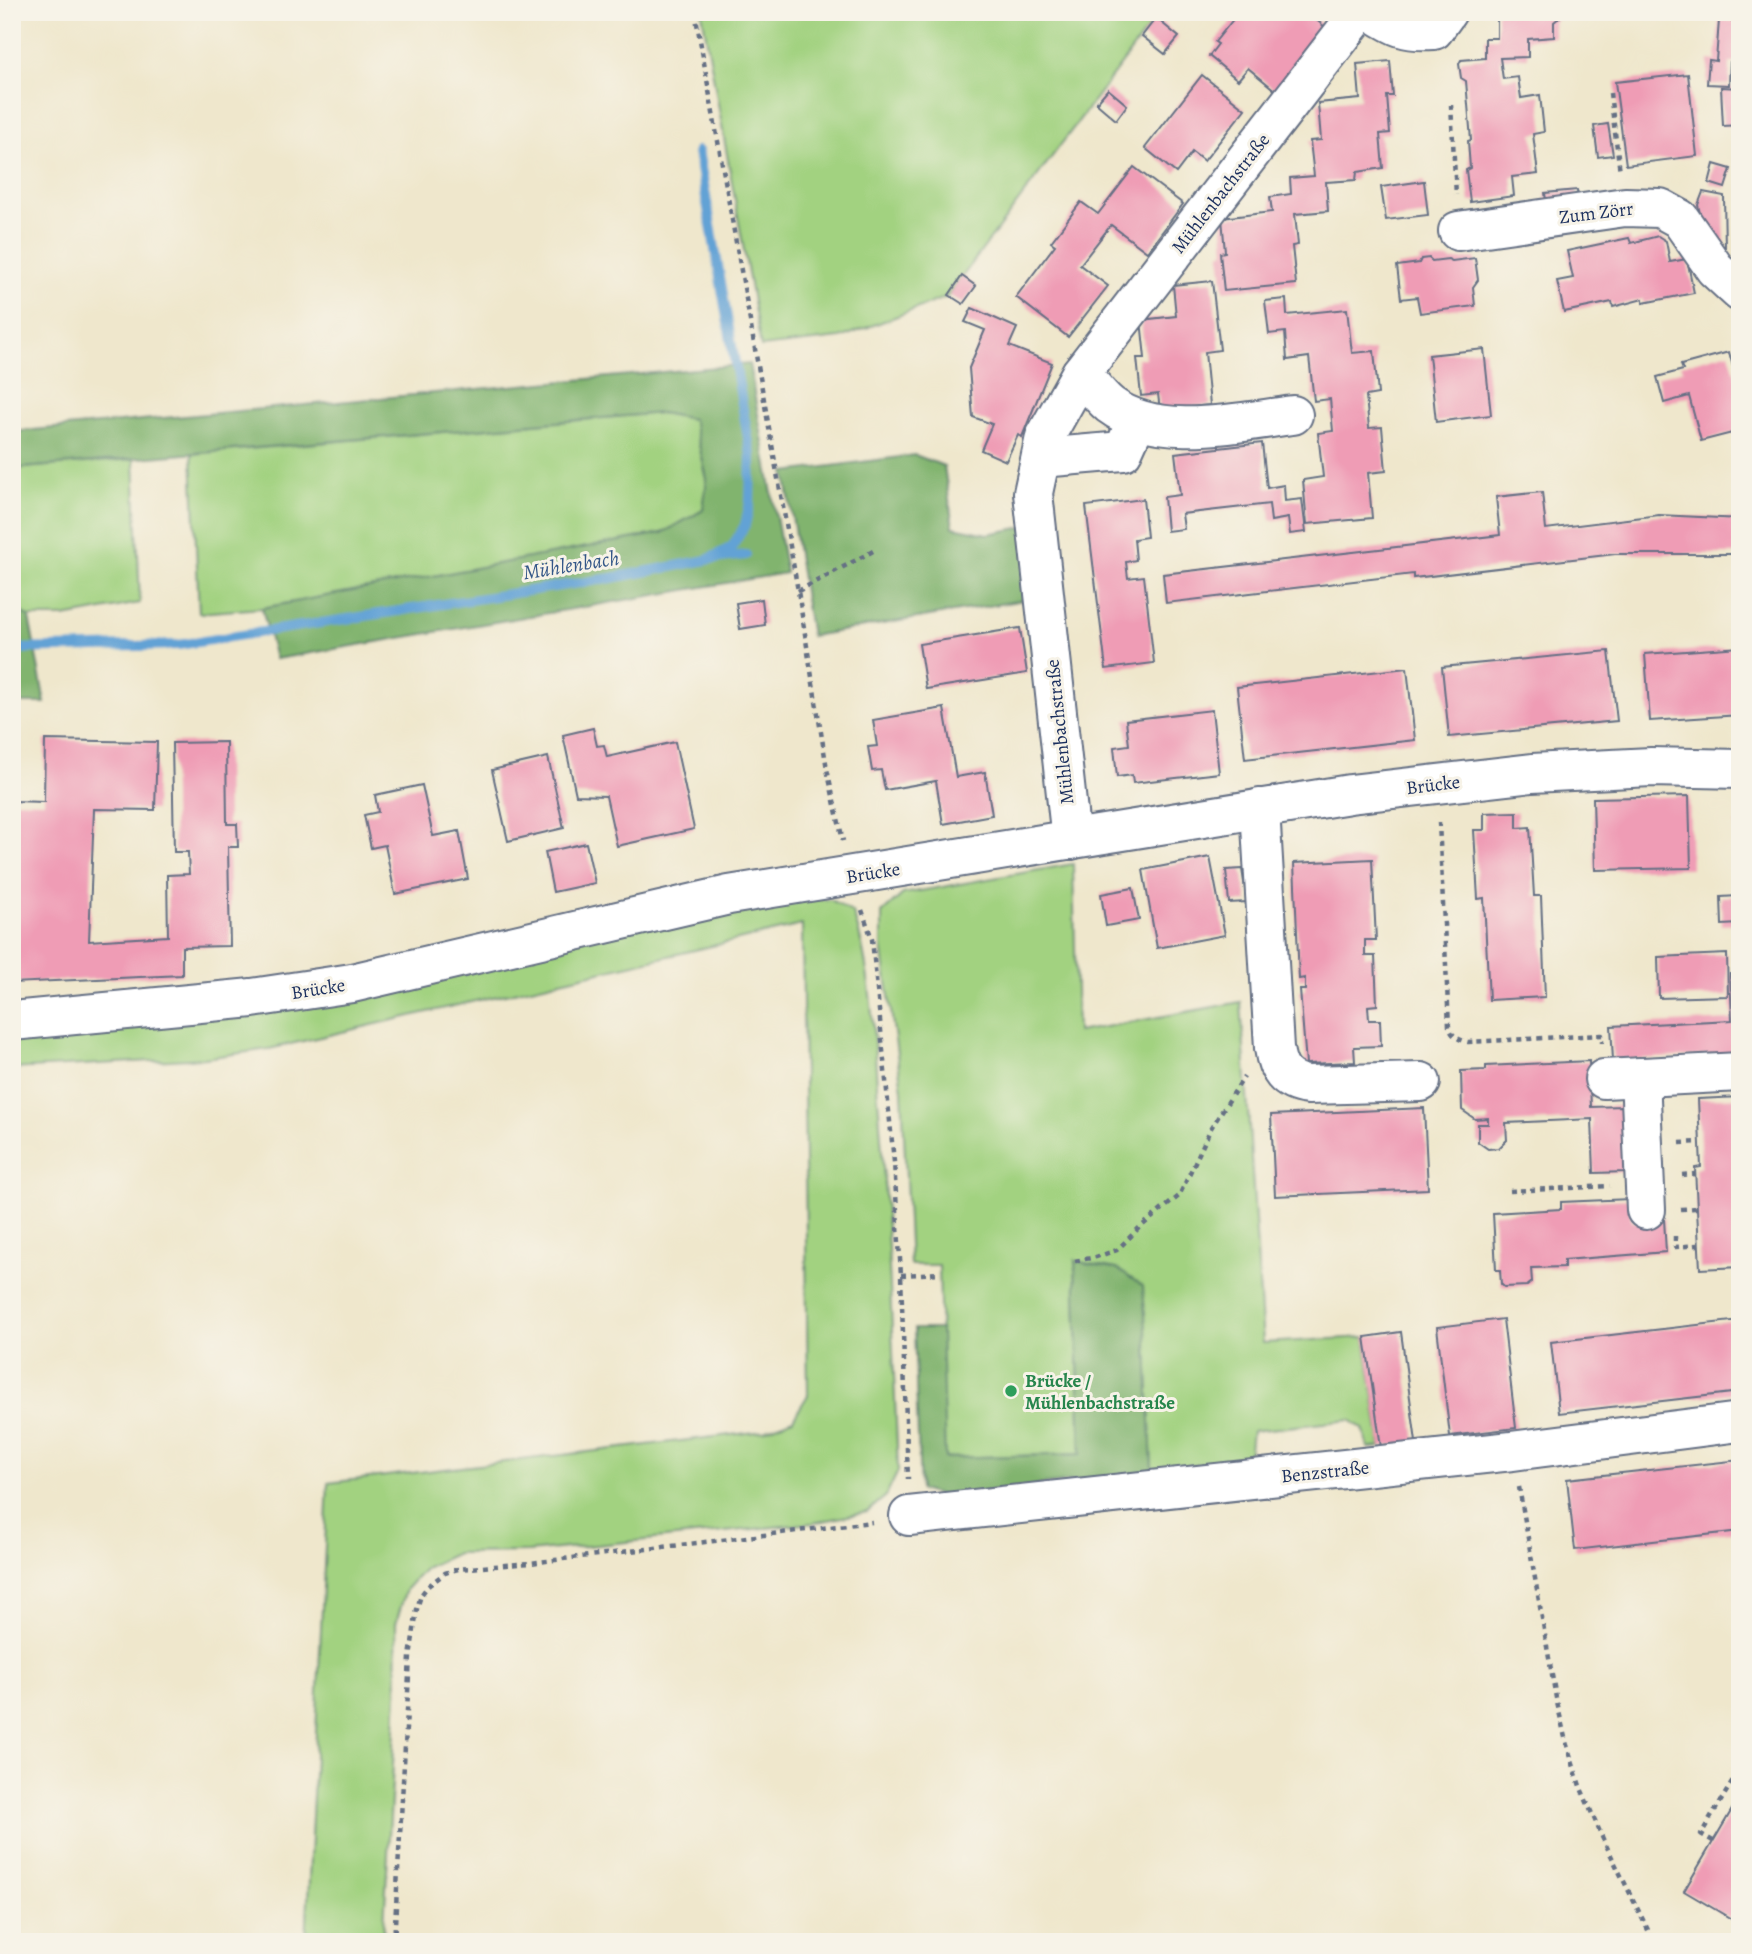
<svg xmlns="http://www.w3.org/2000/svg" width="1752" height="1954" viewBox="0 0 1752 1954" font-family="Alegreya,serif">
<rect width="100%" height="100%" fill="#f7f3e8"/>
<filter id="ink" filterUnits="userSpaceOnUse"><feTurbulence type="fractalNoise" baseFrequency=".0143" numOctaves="2"/><feDisplacementMap in="SourceGraphic" scale="14" xChannelSelector="R" yChannelSelector="G"/><feConvolveMatrix kernelMatrix="1 2 1 2 8 2 1 2 1" color-interpolation-filters="sRGB"/></filter>
<filter id="wash" filterUnits="userSpaceOnUse"><feTurbulence type="fractalNoise" baseFrequency=".00686" numOctaves="4" result="noise"/><feDisplacementMap in="SourceGraphic" scale="28" xChannelSelector="R" yChannelSelector="G"/><feGaussianBlur stdDeviation="1.57" result="paint"/><feColorMatrix in="noise" values="0 0 0 0 0 0 0 0 0 0 0 0 0 0 0 0 0 1.4 0 .05"/><feComposite in="paint" operator="in"/></filter>
<g filter="url(#wash)">
<rect width="100%" height="100%" fill="#efe7cc"/>
<!-- green -->
<g fill="#a2d280" stroke="#5e806f" stroke-width="2">
<polygon points="710,12 1160,12 947,297 840,338 761,347 702,13"/>
<polygon points="661,413 693,419 707,479 703,510 662,533 262,608 199,613 192,454"/>
<polygon points="134,459 140,603 64,617 29,617 12,607 12,469"/>
<polygon points="1073,864 1077,1032 1241,1002 1263,1343 1365,1337 1381,1447 1369,1448 1363,1429 1350,1420 1252,1431 1249,1458 1152,1471 1147,1343 1075,1261 1081,1454 944,1458 939,1265 910,1265 902,1090 882,946 882,913 903,894"/>
<path d="M793 898 831 900 853 913C873 971 873 1037 878 1098 888 1222 893 1347 898 1471L886 1496 867 1512 813 1523 528 1552 457 1553 425 1568 406 1589 396 1623 397 1694 383 1942H306L328 1483 764 1431 793 1419 808 1395 802 925 269 1049 205 1058 12 1069V1036Z"/>
</g>
<!-- forest -->
<g fill="#81b46e" stroke="#4e7266" stroke-width="2">
<polygon points="749,364 786,573 275,659 262,608 662,533 703,510 707,479 693,419 661,413 12,469 12,432"/>
<polygon points="915,455 944,466 953,527 988,534 1034,525 1030,599 811,636 785,472"/>
<polygon points="12,607 29,617 45,703 12,703"/>
<polygon points="1075,1261 1117,1269 1143,1286 1147,1343 1152,1471 945,1497 920,1490 914,1329 941,1329 945,1458 1081,1454"/>
</g>
<g fill="none" stroke-linecap="round" stroke-linejoin="round">
<!-- stream -->
<g stroke="#62a2d5" stroke-width="10">
<polyline points="713,559 746,555"/>
<polyline points="12,649 178,645 612,578 707,560 732,547 745,525 750,502 751,455 698,151"/>
</g>
</g>
<g id="blocks">
<!-- building -->
<g fill="#ef9cb5">
<polygon points="1239,12 1307,12 1326,28 1276,91 1248,68 1238,80 1209,56 1218,44 1215,42"/>
<polygon points="1497,12 1560,12 1560,17 1554,22 1554,37 1528,39 1528,57 1500,58 1503,79 1518,77 1521,98 1540,95 1544,132 1533,134 1538,174 1512,177 1514,196 1470,202 1466,170 1470,168 1468,141 1471,140 1466,81 1461,78 1459,64 1461,60 1485,58 1485,38 1497,38"/>
<rect x="1598" y="12" width="22" height="7"/>
<polygon points="1625,12 1667,12 1667,15 1624,15"/>
<polygon points="1156,18 1179,37 1165,54 1142,36"/>
<polygon points="1719,20 1740,22 1740,62 1730,62 1729,85 1707,84 1709,60 1716,61"/>
<polygon points="1390,61 1393,96 1387,96 1390,133 1380,134 1383,168 1357,172 1356,180 1326,182 1328,211 1295,214 1298,245 1292,246 1296,284 1224,291 1220,253 1225,252 1222,218 1272,212 1270,197 1291,194 1290,178 1314,176 1310,141 1321,140 1318,103 1360,99 1357,64"/>
<polygon points="1688,74 1697,156 1626,165 1615,82"/>
<polygon points="1202,75 1245,109 1204,161 1192,152 1176,173 1145,148"/>
<polygon points="1721,87 1740,88 1740,125 1723,126"/>
<polygon points="1108,89 1127,105 1116,120 1096,103"/>
<polygon points="1608,124 1613,155 1598,157 1594,126"/>
<polygon points="1714,164 1731,169 1725,188 1709,183"/>
<polygon points="1134,167 1183,204 1147,252 1111,225 1080,265 1108,286 1068,337 1016,297 1055,245 1051,242 1081,202 1098,214"/>
<polygon points="1424,181 1428,215 1386,220 1381,187"/>
<polygon points="1577,190 1578,204 1547,208 1545,193"/>
<polygon points="1703,192 1724,196 1725,248 1709,250 1698,205"/>
<polygon points="1658,236 1666,241 1670,262 1687,259 1694,293 1643,303 1643,299 1613,307 1612,302 1564,312 1557,281 1573,278 1567,251 1629,238 1631,243"/>
<polygon points="1429,258 1432,261 1448,259 1452,261 1475,258 1478,280 1473,287 1475,306 1420,313 1417,297 1401,299 1397,266 1419,263 1421,259"/>
<polygon points="962,276 976,286 963,304 949,295"/>
<polygon points="1212,281 1220,350 1205,352 1210,405 1160,410 1158,394 1141,396 1137,358 1145,358 1141,320 1176,316 1173,285"/>
<polygon points="1286,299 1287,315 1347,309 1352,353 1374,351 1378,394 1366,396 1369,428 1382,427 1386,471 1368,473 1372,518 1307,524 1303,480 1323,477 1318,433 1333,431 1330,399 1314,401 1309,357 1287,360 1285,332 1269,334 1265,301"/>
<polygon points="972,308 1017,328 1009,346 1052,363 1022,437 1018,435 1006,461 981,450 992,424 973,417 969,368 985,330 965,322"/>
<polygon points="1484,349 1491,415 1436,422 1429,355"/>
<polygon points="1729,352 1740,392 1740,405 1737,406 1740,431 1701,441 1689,396 1664,403 1657,377 1683,370 1681,365"/>
<polygon points="1262,443 1267,488 1284,485 1285,501 1302,499 1306,532 1290,534 1288,518 1271,521 1269,504 1182,514 1184,529 1167,531 1164,497 1180,495 1175,453"/>
<polygon points="1542,492 1546,529 1659,515 1740,519 1740,554 1615,554 1413,578 1413,574 1166,603 1163,574 1500,535 1496,497"/>
<polygon points="1143,499 1147,537 1134,539 1136,560 1126,562 1128,578 1144,576 1154,663 1106,669 1086,506"/>
<polygon points="762,599 765,625 740,629 736,603"/>
<polygon points="1020,628 1027,673 926,689 919,644"/>
<polygon points="1740,647 1740,715 1650,721 1645,654"/>
<polygon points="1609,651 1617,721 1449,737 1442,667"/>
<polygon points="1407,668 1415,740 1245,759 1237,687"/>
<polygon points="944,708 956,777 985,772 992,815 943,824 936,781 885,790 881,770 872,771 868,747 877,746 873,720"/>
<polygon points="1212,710 1219,773 1133,783 1132,775 1117,777 1114,747 1129,745 1126,720"/>
<polygon points="593,728 597,746 604,745 607,757 675,742 694,829 617,846 606,796 576,795 563,735"/>
<polygon points="45,740 157,742 155,810 94,809 89,941 168,936 167,875 189,874 188,852 174,852 172,743 226,742 227,824 237,824 238,847 228,847 230,946 182,947 182,975 12,983 13,801 44,802"/>
<polygon points="548,757 564,828 508,841 492,770"/>
<polygon points="422,785 433,836 459,831 468,879 395,894 385,845 371,848 364,815 378,812 375,795"/>
<polygon points="1689,796 1691,868 1595,870 1593,798"/>
<polygon points="1517,812 1517,828 1530,827 1534,896 1541,896 1545,997 1489,1000 1484,898 1478,899 1474,830 1484,830 1484,813"/>
<polygon points="1735,823 1740,823 1740,871 1738,871"/>
<polygon points="586,843 595,883 553,892 545,852"/>
<polygon points="1210,857 1225,935 1157,948 1143,870"/>
<polygon points="1372,859 1376,940 1365,940 1365,956 1375,956 1377,1005 1368,1006 1369,1020 1380,1020 1381,1046 1354,1047 1355,1062 1306,1064 1300,990 1305,990 1305,978 1299,979 1294,863"/>
<polygon points="1242,869 1247,902 1229,903 1226,870"/>
<polygon points="1133,888 1139,920 1106,926 1101,894"/>
<polygon points="1738,896 1739,924 1722,925 1721,897"/>
<polygon points="1727,954 1728,996 1659,998 1658,957"/>
<polygon points="1730,974 1740,974 1740,1054 1613,1060 1611,1026 1732,1020"/>
<polygon points="1589,1061 1591,1107 1624,1106 1627,1172 1594,1173 1592,1119 1506,1123 1507,1140 1499,1148 1488,1149 1478,1142 1478,1124 1488,1124 1488,1118 1475,1119 1462,1110 1461,1071 1486,1070 1486,1066"/>
<polygon points="1740,1097 1740,1267 1700,1269 1695,1168 1701,1167 1698,1099"/>
<polygon points="1424,1108 1428,1189 1275,1196 1271,1115"/>
<polygon points="1630,1199 1631,1221 1664,1219 1666,1252 1564,1260 1564,1267 1531,1268 1532,1282 1527,1286 1504,1287 1501,1284 1500,1270 1496,1270 1493,1213 1561,1209 1561,1202"/>
<polygon points="1503,1319 1516,1428 1450,1436 1437,1327"/>
<polygon points="1740,1320 1740,1392 1559,1413 1551,1342"/>
<polygon points="1401,1332 1416,1442 1381,1447 1365,1337"/>
<polygon points="1740,1460 1740,1531 1575,1550 1567,1479"/>
<polygon points="1740,1796 1740,1924 1684,1891"/>
</g>
</g>
</g>
<g filter="url(#ink)">
<use href="#blocks" fill-opacity="0" stroke="#656f84" stroke-width="2"/>
<g fill="none" stroke-linecap="round" stroke-linejoin="round">
<defs>
<g id="minor">
<path d="M1373 12C1396 27 1406 32 1434 30L1447 12"/>
<polyline points="1458,231 1625,207 1660,208 1680,219 1715,269 1740,292"/>
<path d="M1081 373C1090 383 1099 396 1110 405 1158 441 1238 422 1293 415"/>
<polyline points="1041,458 1123,451 1137,420"/>
<path d="M1260 808 1274 1048C1277 1070 1285 1082 1308 1085L1421 1082"/>
<polyline points="1071,840 1033,493 1045,437 1081,373 1360,12"/>
<polyline points="12,1021 252,998 352,983 729,895 1350,794 1532,773 1651,767 1740,769"/>
<polyline points="1640,1077 1646,1210"/>
<polyline points="1604,1079 1740,1072"/>
<polyline points="909,1516 1512,1451 1740,1422"/>
</g>
</defs>
<!-- minor casing -->
<use href="#minor" stroke="#656f84" stroke-width="42"/>
<!-- path -->
<g stroke="#656f84" stroke-width="4.5" stroke-dasharray="5 5" stroke-linecap="butt">
<polyline points="695,12 798,591 827,769 843,841"/>
<polyline points="1610,93 1620,172"/>
<polyline points="1451,105 1456,195"/>
<polyline points="798,591 875,550"/>
<path d="M1439 822 1449 1026C1451 1036 1459 1040 1468 1042L1602 1035V1043"/>
<polyline points="862,910 872,939 894,1162 901,1275 908,1479"/>
<polyline points="1680,1143 1700,1142"/>
<polyline points="1682,1175 1695,1174"/>
<polyline points="1510,1191 1610,1186"/>
<polyline points="1681,1209 1697,1208"/>
<polyline points="1675,1236 1675,1247 1698,1245"/>
<polyline points="1075,1261 1096,1257 1117,1250 1139,1228 1179,1196 1211,1128 1244,1077"/>
<polyline points="901,1275 939,1273"/>
<polyline points="1519,1487 1556,1698 1566,1742 1580,1786 1603,1839 1654,1942"/>
<polyline points="1713,1841 1701,1834 1740,1769"/>
<polyline points="394,1942 410,1657 417,1609 421,1595 428,1586 445,1573 458,1569 530,1563 872,1522"/>
</g>
<!-- minor -->
<use href="#minor" stroke="#fff" stroke-width="38"/>
</g>
</g>
<!-- markers -->
<circle fill="#2e9e5b" stroke="#f7f3e8" stroke-width="2.5" cx="1011" cy="1391" r="7"/>
<g text-anchor="middle" stroke-width="6" stroke-linejoin="round" paint-order="stroke">
<!-- street labels -->
<g font-size="19" fill="#1b2f5e" stroke="#f7f3e8">
<text transform="translate(1220 193) rotate(-52)" y="7">Mühlenbachstraße</text>
<text transform="translate(1596 212) rotate(-7)" y="7">Zum Zörr</text>
<text transform="translate(1059 732) rotate(-96)" y="7">Mühlenbachstraße</text>
<text transform="translate(1433 784) rotate(-7)" y="7">Brücke</text>
<text transform="translate(873 872) rotate(-9)" y="7">Brücke</text>
<text transform="translate(318 988) rotate(-9)" y="7">Brücke</text>
<text transform="translate(1325 1471) rotate(-6)" y="7">Benzstraße</text>
</g>
<!-- leisure labels -->
<g font-size="19" font-weight="bold" fill="#27864d" stroke="#f7f3e8" text-anchor="start">
<text x="1025" y="1387">Brücke /<tspan x="1025" dy="22">Mühlenbachstraße</tspan></text>
</g>
<!-- water labels -->
<g font-size="21" font-style="italic" fill="#345788" stroke="#f7f3e8">
<text transform="translate(571 565) rotate(-9)" y="7">Mühlenbach</text>
</g>
</g>
<!-- margin -->
<rect width="1752" height="1954" fill="none" stroke="#f7f3e8" stroke-width="42"/>
</svg>
